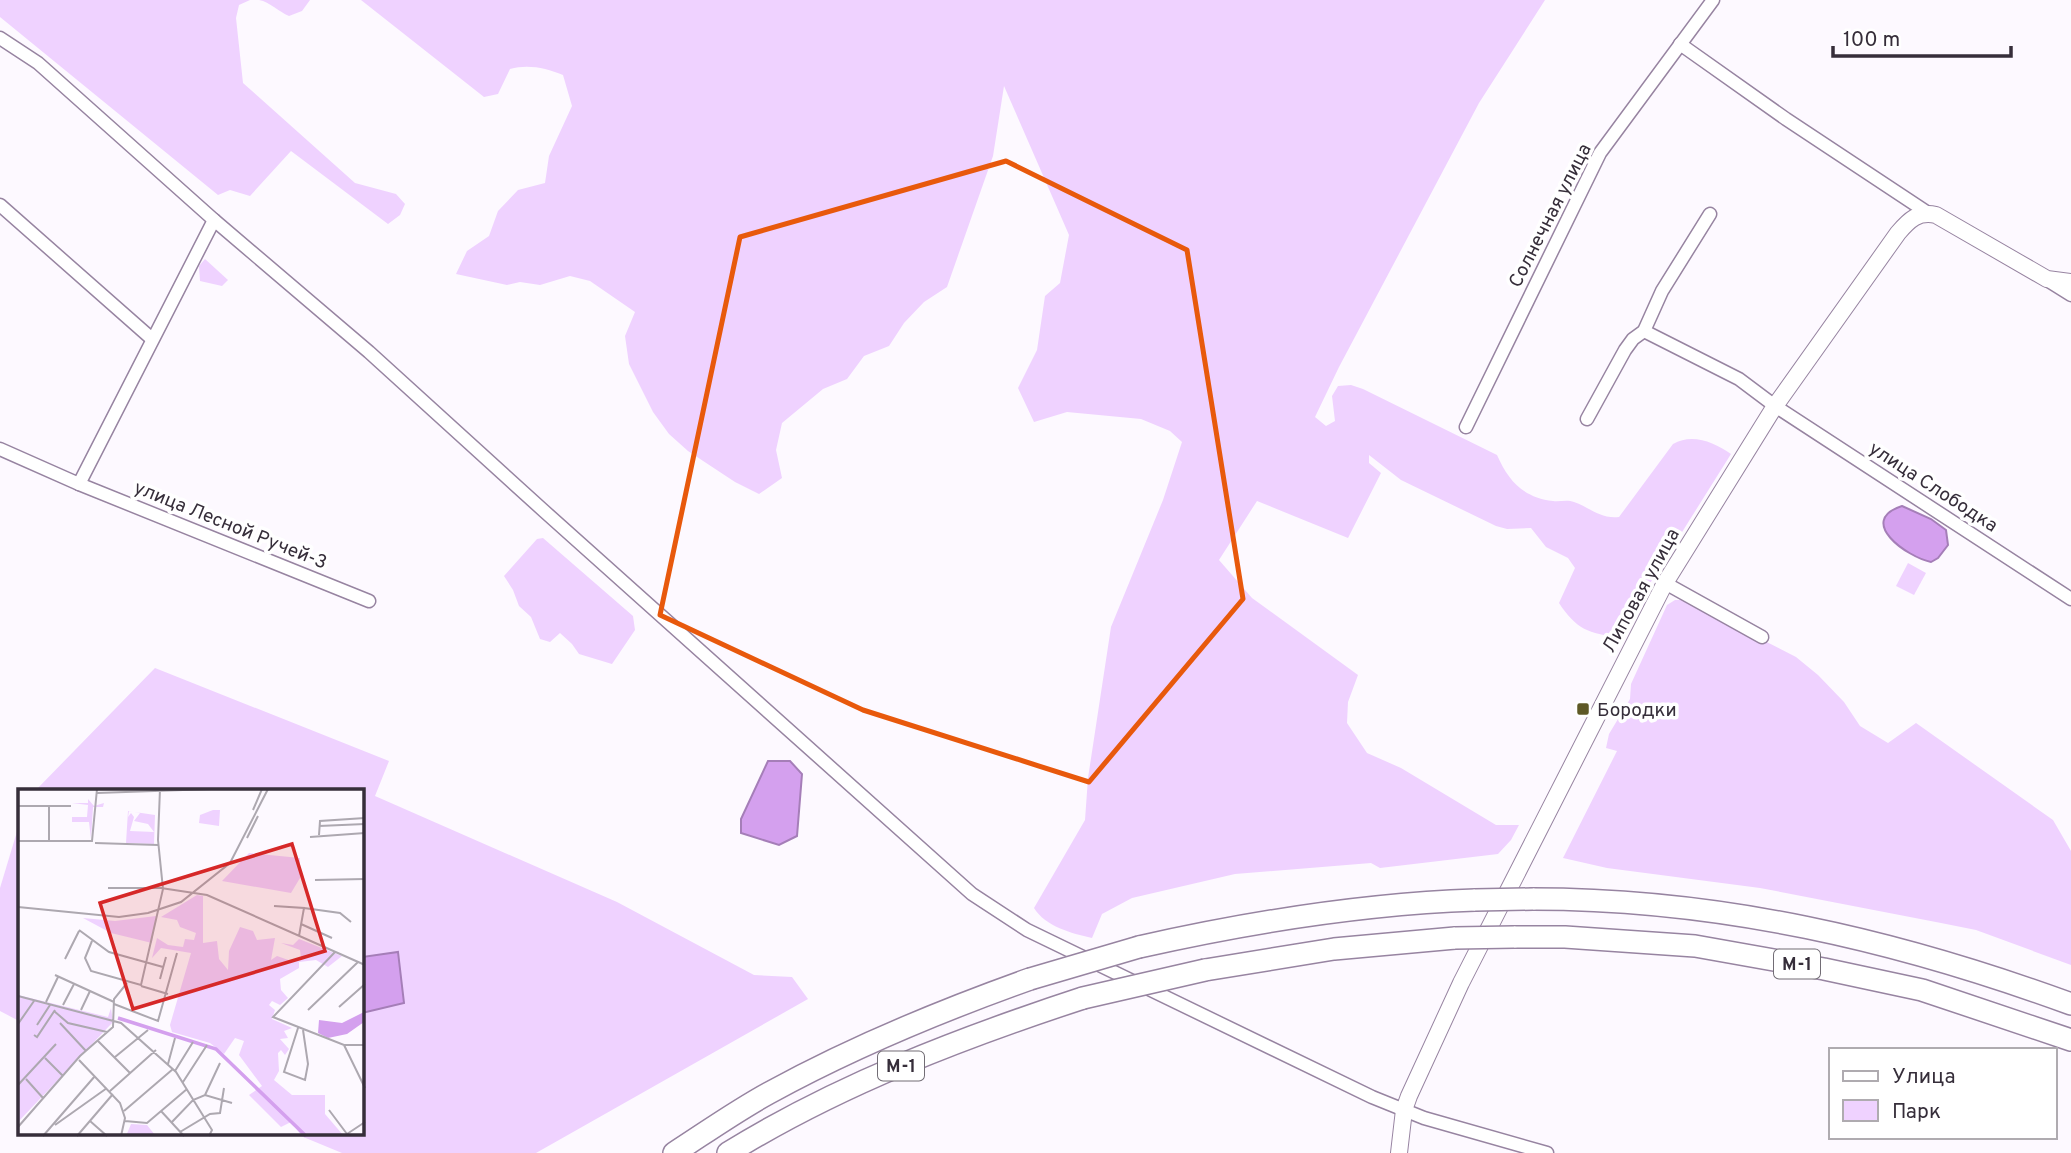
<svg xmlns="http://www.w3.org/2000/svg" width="2071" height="1153" viewBox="0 0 2071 1153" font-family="Overpass,sans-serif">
<rect width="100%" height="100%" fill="#fdf9ff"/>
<!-- green -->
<g fill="#efd2ff">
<polygon points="0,0 250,0 239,5 236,18 243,83 355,183 396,194 405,204 400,215 388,224 291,151 250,196 230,190 218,195 0,17"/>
<path d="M259 0H310L302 11 289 16C279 12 270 2 259 0Z"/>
<path d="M361 0H1545L1479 103 1339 367 1315 417 1326 426 1335 421 1332 396 1338 386 1351 385 1363 389 1497 455C1508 480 1523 498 1553 501 1560 502 1567 499 1574 502 1591 508 1600 519 1619 517L1673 444C1692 433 1714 442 1731 454L1652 580 1627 627 1619 637C1589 634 1576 629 1559 603L1575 568 1568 558 1546 547 1531 528 1507 529 1496 526 1401 480 1369 455V463L1381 473 1348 538 1257 501 1219 560 1252 598 1358 675 1348 702 1347 723 1367 753 1401 768 1496 825H1519L1511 840 1498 854 1380 868 1371 863 1235 874 1132 898 1102 914 1092 938C1071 933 1046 927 1034 908L1085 820 1088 778 1111 627 1163 500 1182 442 1170 431 1141 419 1067 412 1034 422 1018 388 1037 350 1045 296 1060 283 1069 235 1004 86 993 156 947 287 924 302 904 323 889 346 864 356 847 379 823 389 782 423 776 450 782 478 759 494 735 482 688 451 669 434 653 412 629 364 625 336 635 312 590 281 570 276 540 285 520 282 507 285 456 274 467 251 489 236 498 211 518 190 545 183 549 156 572 106 563 75C546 68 528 64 510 69L498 94 484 97Z"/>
<polygon points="205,259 228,280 222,286 200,281 199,266"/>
<polygon points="543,538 633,616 635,630 612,664 579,654 572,644 560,633 550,642 540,639 531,617 519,606 513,590 504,576 537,539"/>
<polygon points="1908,563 1926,573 1914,595 1896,586"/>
<polygon points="1675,600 1684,600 1796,657 1818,675 1844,702 1860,726 1888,743 1916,723 2053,820 2071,851 2071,965 1976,930 1941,923 1760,888 1607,868 1563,858 1617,751 1606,748 1609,734 1630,699 1631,684 1667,605"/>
<polygon points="155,668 389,761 375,796 617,902 754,975 792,977 808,999 536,1153 342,1153 296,1134 362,1134 362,1013 404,1002 398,952 362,957 362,791 35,791"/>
<polygon points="19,825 19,1021 0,1011 0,888"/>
</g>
<!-- water -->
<g fill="#d4a0ee" stroke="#a57eb8" stroke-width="2">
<path d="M1902 506 1931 519 1946 530 1948 545 1938 558 1931 562C1907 557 1856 521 1902 506Z"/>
<polygon points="768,761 790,761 802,774 797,836 779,845 741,833 741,819"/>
<polygon points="398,952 404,1003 362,1013 362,957"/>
</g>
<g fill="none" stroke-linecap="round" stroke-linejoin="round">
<defs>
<g id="street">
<polyline points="0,38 38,63 214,220 369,352 544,511 972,894 1027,930 1372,1097 1424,1118 1547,1153"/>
<polyline points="1680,44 1786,119 1928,213"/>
<polyline points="0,205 152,339"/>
<polyline points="214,220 79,484 369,601"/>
<polyline points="2047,280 2071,295"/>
<polyline points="1644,331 1739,379 1775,406 2071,599"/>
<polyline points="1587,419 1625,350 1633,339 1644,331 1662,291 1710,214"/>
<polyline points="1466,427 1600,153 1713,0"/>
<polyline points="0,449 79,484"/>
<polyline points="1665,583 1762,637"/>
</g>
<path id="secondary" d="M1399 1153 1404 1110 1409 1096 1461 983 1665 583 1775 406 1898 233C1909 220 1918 211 1936 215L2047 279 2071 282"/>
<g id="highway">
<path d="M1533 899C1720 899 1896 940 2071 1004"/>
<polyline points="1514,937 1565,937 1695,946 1824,969 1922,990 2071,1040"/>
<path d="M1139 947C1250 922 1361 904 1475 900"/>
<polyline points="1205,970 1334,949 1455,938"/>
<path d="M674 1153C705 1133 736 1111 769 1093 853 1047 940 1011 1030 979"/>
<path d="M728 1153C838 1085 961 1038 1083 998"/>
</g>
</defs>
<!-- street casing -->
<use href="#street" stroke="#9784a1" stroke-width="15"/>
<!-- secondary casing -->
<use href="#secondary" stroke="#9784a1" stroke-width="18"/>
<!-- highway casing -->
<use href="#highway" stroke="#9784a1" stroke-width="24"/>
<!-- street -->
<use href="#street" stroke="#fff" stroke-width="12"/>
<!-- secondary -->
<use href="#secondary" stroke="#fff" stroke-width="16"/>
<!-- highway -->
<use href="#highway" stroke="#fff" stroke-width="21"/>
<defs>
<g id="highway-bridge">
<polyline points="1475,900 1533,899"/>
<polyline points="1455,938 1514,937"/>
<polyline points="1030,979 1139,947"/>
<polyline points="1083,998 1205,970"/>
</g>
</defs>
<!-- highway-bridge casing -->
<use href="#highway-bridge" stroke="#9784a1" stroke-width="24" stroke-linecap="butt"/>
<!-- highway-bridge -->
<use href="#highway-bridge" stroke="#fff" stroke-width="21"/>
</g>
<!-- marked area -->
<path fill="none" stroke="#e8590c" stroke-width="5" stroke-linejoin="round" d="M1006 161 1187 250 1243 599 1089 782 863 710 660 615 740 237Z"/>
<!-- markers -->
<rect fill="#5e5926" stroke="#fff" stroke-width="2.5" x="1576" y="702" width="14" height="14" rx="3.5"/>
<g text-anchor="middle" stroke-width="7" stroke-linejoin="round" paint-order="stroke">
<!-- shield labels -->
<g fill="#fff" stroke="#726d75" stroke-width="2">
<rect x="1774" y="949.5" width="46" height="29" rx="5"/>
<rect x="878" y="1051.5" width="46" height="29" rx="5"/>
</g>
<g font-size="18" font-weight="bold" fill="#362e3a">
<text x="1797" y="970">М-1</text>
<text x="901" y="1072">М-1</text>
</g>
<!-- street labels -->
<g font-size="19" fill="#362e3a" stroke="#fff">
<text transform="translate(1549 215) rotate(-63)" y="7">Солнечная улица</text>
<text transform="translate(1934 486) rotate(33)" y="7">улица Слободка</text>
<text transform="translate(231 524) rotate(22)" y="7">улица Лесной Ручей-3</text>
<text transform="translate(1640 590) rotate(-61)" y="7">Липовая улица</text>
</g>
<!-- poi labels -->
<g font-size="19" fill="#362e3a" stroke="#fff" text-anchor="start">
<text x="1597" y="716">Бородки</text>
</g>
</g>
<!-- overview -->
<g transform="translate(18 789)">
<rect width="346" height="346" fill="#fdf9ff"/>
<path d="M70 10 76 17 86 14 85 18H75L73 50 71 33H54V28H69L70 16 54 14H70ZM195 21H202L201 37 181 34 182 26ZM110 22 137 26 136 55 108 54ZM111 22 122 24 116 32 130 35 136 43 112 42 116 28 113 24 110 28ZM231 64 282 69V89L273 104 204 92ZM179 106 185 107V154L199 152 201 170 210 181 211 162 222 138 235 142 239 151 257 149 253 171 259 167 276 173 283 169 282 161 263 154 275 156 281 150 324 167 310 178 298 171 281 173V179L262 190 263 201 270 209 262 216 254 212 251 216 257 221 254 230 274 239 266 242 270 249 262 250 271 260 267 266 263 261 260 264 261 282 256 291 274 306H307V325L325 346H283L273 333 263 338 231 306 244 297 221 266 226 252 217 249 206 265 192 254 154 243 152 236 173 164 143 159 134 169 139 149 150 156 165 158 167 150 176 151 178 144 162 138 159 131 143 128ZM138 127 134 154 93 144 65 129 97 132ZM0 206 90 228 93 219 95 233 0 333ZM113 335 129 336 137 346 108 347Z" fill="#efd2ff" fill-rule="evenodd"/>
<path d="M346 223V233L329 245 310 249 300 244 301 231 324 234Z" fill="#d4a0ee"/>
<path fill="none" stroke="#d4a0ee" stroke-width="3.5" d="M100 229 198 260 288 347"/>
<path fill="none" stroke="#ada8b0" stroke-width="2" d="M79 4 194 0M0 17H53M31 17V52M235 21 244 0M301 37 347 35M301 46 302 32 347 29M292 48 347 44M229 49 240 27M0 52H74L79 0M77 54 140 56M297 91 347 90M90 99H143L189 106 347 176M256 117 286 119 281 147M0 118 101 128 130 124 163 113 212 74 250 0M286 119 322 124 333 133M283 135 314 149M61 141 91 163 145 178M74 152 67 169 73 182 123 196 145 100 140 51 142 0M317 163 255 228 326 256H347M47 170 61 142M37 186 96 213M142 190 148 168M123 197 150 205M0 207 103 234 158 283 194 341 191 347M28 213 40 188M96 215 140 232 159 164M45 216 56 195M321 218 347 195M63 221 72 202M290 221 340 173M36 222 50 234 89 243M42 234 68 262M0 235 16 212M19 236 32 216M280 239 266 283 287 291 290 275 285 241M16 246 19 248 37 221M80 252 112 284M326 256 347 299M97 268 130 241M27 269 45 287M61 271 102 314 107 329 103 347M150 275 157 249M157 282 175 253M8 290 25 309M165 293 189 256M0 296 38 255M92 302 138 261M187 306 202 274M311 321 329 345 347 333M106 322 155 280M143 322 166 347M72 332 89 347M107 332 129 334 169 300M153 334 175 311 187 306 214 314M37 336 89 299M0 338 62 267 95 238 96 210 109 194M162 343 192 325 202 324 206 299M25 347 77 287M59 347 95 305"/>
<path fill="#d62828" fill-opacity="0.15" stroke="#d62828" stroke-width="3.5" d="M274 55 307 162 115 220 82 114Z"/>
<rect width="346" height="346" fill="none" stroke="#362e3a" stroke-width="3.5"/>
</g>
<!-- legend -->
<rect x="1829" y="1048" width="228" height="91" fill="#ffffff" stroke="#afabb0" stroke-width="2"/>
<rect x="1843" y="1071" width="35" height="10" fill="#ffffff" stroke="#afabb0" stroke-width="2"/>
<text x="1892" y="1083" font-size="21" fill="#362e3a">Улица</text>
<rect x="1843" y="1100" width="35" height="21" fill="#efd2ff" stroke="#afabb0" stroke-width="2"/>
<text x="1892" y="1118" font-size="21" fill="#362e3a">Парк</text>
<!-- scale -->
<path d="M1833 46v10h178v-10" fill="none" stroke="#362e3a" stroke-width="3.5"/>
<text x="1843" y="46" font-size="21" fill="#362e3a" stroke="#ffffff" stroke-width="5" paint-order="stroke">100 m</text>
</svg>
